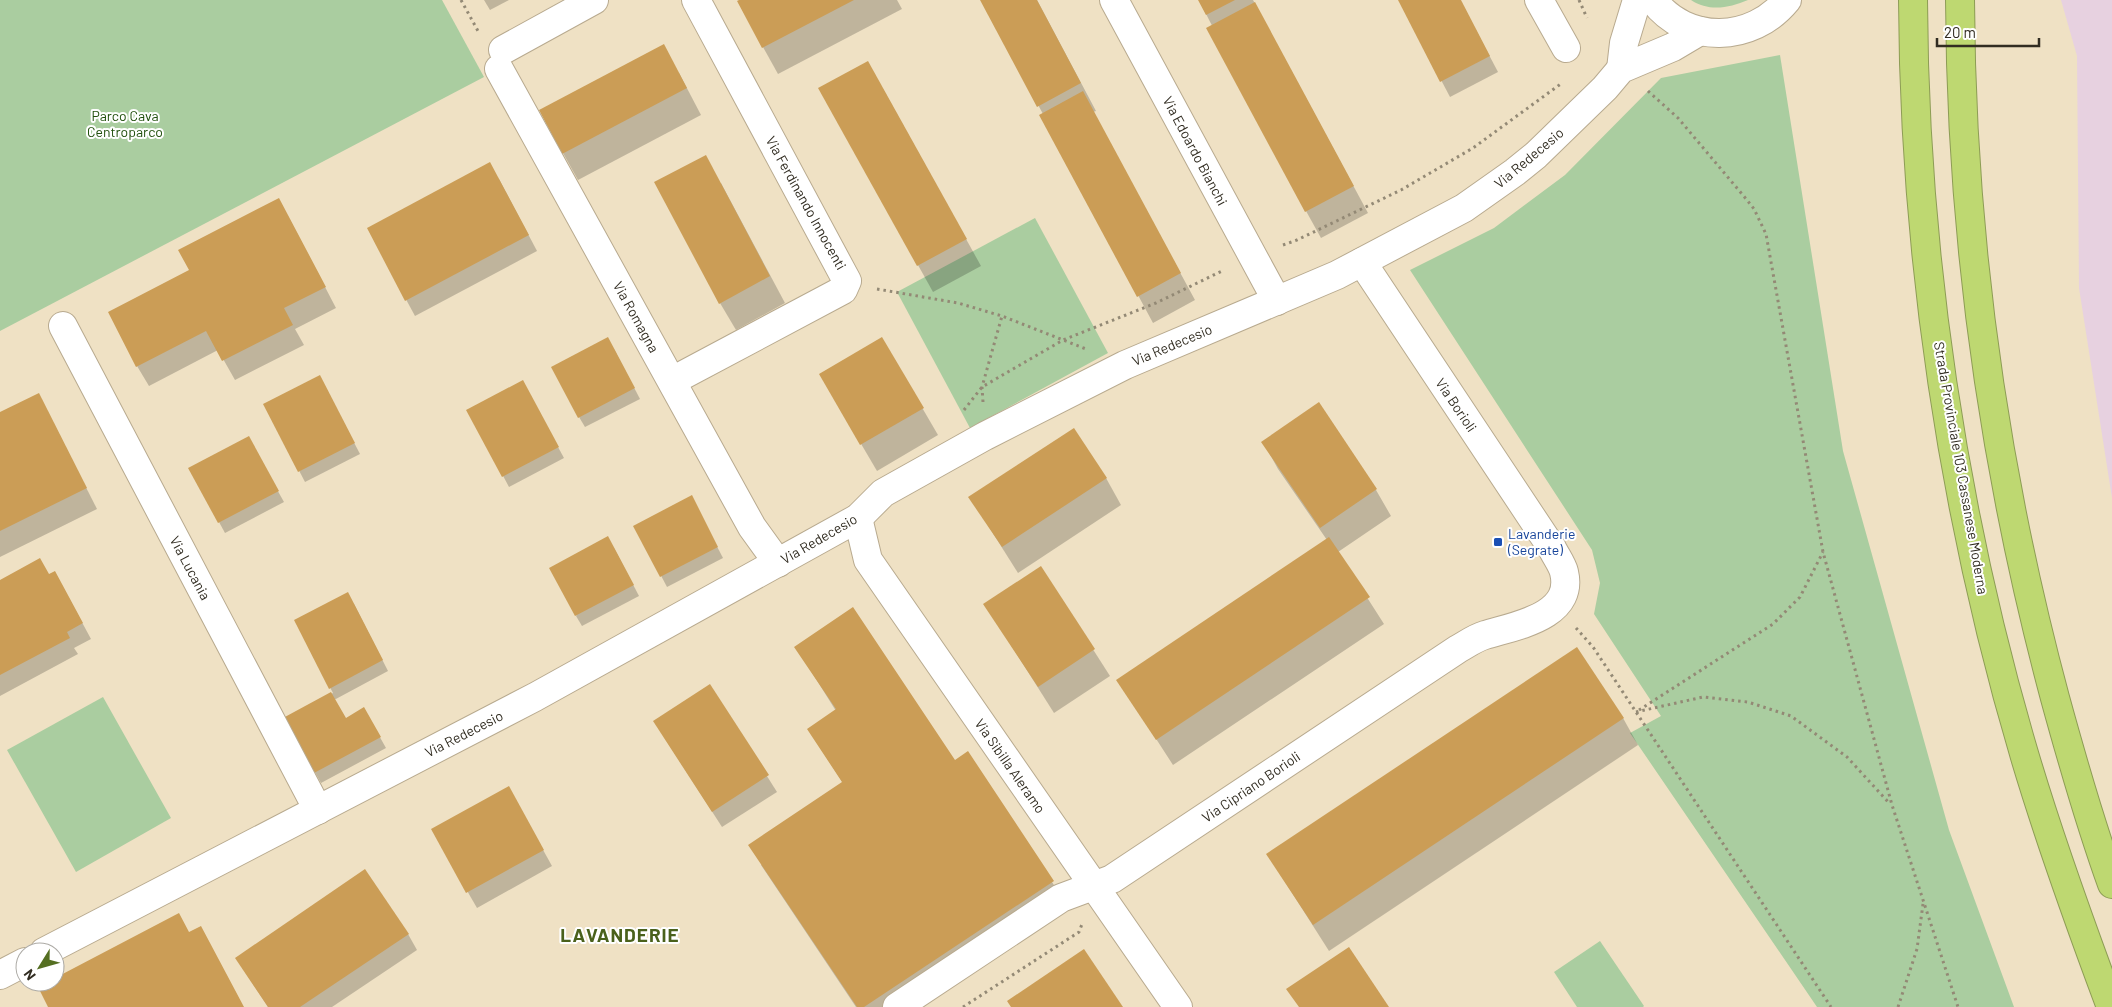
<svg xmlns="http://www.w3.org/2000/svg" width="2112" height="1007" viewBox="0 0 2112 1007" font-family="Barlow,sans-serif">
<rect width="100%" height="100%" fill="#efe1c4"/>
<!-- industrial -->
<polygon fill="#e7d1e0" points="2061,0 2112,0 2112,498 2079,288 2077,56"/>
<!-- green -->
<g fill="#aacda0">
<polygon points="0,0 442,0 484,77 0,331"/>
<path d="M1691 0H1748C1729 8 1709 12 1691 0Z"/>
<polygon points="1780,55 1843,451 1949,830 2014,1007 1817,1007 1630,733 1661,716 1594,614 1600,583 1592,550 1410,270 1494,228 1565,175 1661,78"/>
<polygon points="1035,218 1108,353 970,428 897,292"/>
<polygon points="103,697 171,818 76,872 7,750"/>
<polygon points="1600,941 1644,1006 1643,1007 1577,1007 1554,972"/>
</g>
<!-- shadow -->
<g fill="#0003">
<polygon points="484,0 509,0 490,10"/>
<polygon points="742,0 897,0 902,9 778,74 738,2"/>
<polygon points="981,0 1037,0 1096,111 1093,112 1195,300 1153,323 1041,115 1043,114"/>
<polygon points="1199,0 1253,0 1368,213 1321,238 1306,211"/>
<polygon points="1399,0 1460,0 1498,72 1450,97"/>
<polygon points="679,73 701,115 578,180 563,153"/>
<polygon points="820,89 883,89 981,266 933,292"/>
<polygon points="499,179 537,251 415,316 368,229"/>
<polygon points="721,183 785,303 736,330 720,303"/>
<polygon points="290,220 336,308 295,329 304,345 235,380 218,350 149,386 137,366"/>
<polygon points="882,339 938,435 877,471 820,374"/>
<polygon points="614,349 640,399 585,427 579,417"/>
<polygon points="325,387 360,454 305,482 265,405"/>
<polygon points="528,392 564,458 509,487 468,410"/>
<polygon points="39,395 97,509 0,557 0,414"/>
<polygon points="248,438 284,502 225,533 190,469"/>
<polygon points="1263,442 1376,490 1391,516 1338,552 1384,624 1173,765 1118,680 1327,540 1278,469"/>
<polygon points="1106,478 1121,505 1018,573 970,497"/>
<polygon points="697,508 723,558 667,587 635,526"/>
<polygon points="614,548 639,596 582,626 576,616"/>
<polygon points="1041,568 1110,676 1054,713 985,604"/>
<polygon points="49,576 64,589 91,639 74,648 78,654 0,696 0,582"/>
<polygon points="354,604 388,671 334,700 345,719 364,709 386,748 321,783 285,719 333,693 295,621"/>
<polygon points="796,647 954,762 968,753 1065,902 906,1007 856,1007 761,865 843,783 808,729 836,711"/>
<polygon points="710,686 777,792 722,827 664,737"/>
<polygon points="1623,718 1638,745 1329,951 1268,855"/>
<polygon points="517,803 552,866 477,908 432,830"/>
<polygon points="408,934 417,950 332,1007 268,1007 236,958"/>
</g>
<!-- building -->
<g fill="#cb9d56">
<polygon points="739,0 854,0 762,48 737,1"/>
<polygon points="980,0 1037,0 1081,83 1037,107"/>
<polygon points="1198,0 1235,0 1206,15"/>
<polygon points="1398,0 1461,0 1490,56 1440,82"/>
<polygon points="1255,2 1354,186 1305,212 1206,28"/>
<polygon points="664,44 687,88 562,154 539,110"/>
<polygon points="868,61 967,239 917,266 818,88"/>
<polygon points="1083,91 1181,273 1137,297 1039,115"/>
<polygon points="706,155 770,276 719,304 654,182"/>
<polygon points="490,162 529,235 405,301 367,228"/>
<polygon points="279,198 326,287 284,308 293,325 222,361 206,331 136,367 108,312 189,270 178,250"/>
<polygon points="608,337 635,388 578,418 551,367"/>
<polygon points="882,337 924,408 860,445 819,374"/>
<polygon points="320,375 355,443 298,472 263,404"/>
<polygon points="523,380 559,447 502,477 466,410"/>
<polygon points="39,393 87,488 0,531 0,412"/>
<polygon points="1319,402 1377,489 1320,528 1261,442"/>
<polygon points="1074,428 1107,478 1002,547 968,497"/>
<polygon points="249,436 279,491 218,523 188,468"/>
<polygon points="692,495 718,547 660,577 633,526"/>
<polygon points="608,536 634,585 575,616 549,568"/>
<polygon points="1329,537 1370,597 1156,740 1116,680"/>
<polygon points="40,558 49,574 55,571 83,623 67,632 70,638 0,675 0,580"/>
<polygon points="1041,566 1095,649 1038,687 983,604"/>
<polygon points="348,592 383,660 329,689 294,620"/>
<polygon points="853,607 955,760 968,751 1054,881 864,1007 857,1007 748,845 842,782 807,729 836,709 794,647"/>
<polygon points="1577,647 1624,718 1313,925 1266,854"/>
<polygon points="710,684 769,775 712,812 653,721"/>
<polygon points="331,692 346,718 364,707 381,737 314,773 283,718"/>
<polygon points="509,786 544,850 466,893 431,829"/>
<polygon points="365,869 409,934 300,1007 268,1007 235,958"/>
<polygon points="179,913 189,932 201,926 244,1007 48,1007 38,987 48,982 55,982 55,978"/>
<polygon points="1349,947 1389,1007 1299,1007 1286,989"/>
<polygon points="1084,949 1123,1007 1011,1007 1007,1001"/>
</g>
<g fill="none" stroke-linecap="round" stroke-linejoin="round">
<defs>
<g id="minor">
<polyline points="1114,0 1277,301"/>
<polyline points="1539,0 1566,48"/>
<path d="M1653 0C1687 45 1752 43 1787 0"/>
<polyline points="503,50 594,0"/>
<polyline points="499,69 752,527 778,563"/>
<polyline points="1621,69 1624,43 1637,0"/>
<polyline points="63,326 318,810"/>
<polyline points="672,381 843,290 847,281 696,0"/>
<polyline points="858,518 868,560 1178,1007"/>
<polyline points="44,952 535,697 858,518 883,493 985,436 1125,365 1337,275 1464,208 1515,172 1536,155 1605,88 1621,69 1673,47 1700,31"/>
<polyline points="0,975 25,962"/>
<path d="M897 1007 1061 898 1112 879 1458 649C1467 644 1475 638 1485 635 1514 626 1575 617 1564 572 1562 564 1555 555 1552 548L1362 262"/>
</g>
<g id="highway">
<path d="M1913 0C1914 253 1953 515 2025 757 2050 841 2080 924 2111 1007"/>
<path d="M1960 0C1961 235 1994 471 2055 698 2072 760 2090 823 2112 884"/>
</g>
</defs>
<!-- minor casing -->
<use href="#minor" stroke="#b8aa8f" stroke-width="30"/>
<!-- highway casing -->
<use href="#highway" stroke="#8d9c55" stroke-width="30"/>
<!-- path -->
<g stroke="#938975" stroke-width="3" stroke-dasharray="2.5 4" stroke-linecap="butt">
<polyline points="461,0 478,31"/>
<polyline points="1579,0 1587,18"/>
<polyline points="1648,91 1678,118 1747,200 1754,209 1766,234 1823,552 1892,805 1958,1007"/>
<polyline points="1283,245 1297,240 1401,190 1473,148 1562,83"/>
<polyline points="877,289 958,303 1002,316 1086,349"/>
<polyline points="983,402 982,387 1002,316"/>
<polyline points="964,410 982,387 1063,340 1156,303 1224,270"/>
<polyline points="1576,628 1593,647 1636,712 1831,1007"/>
<polyline points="1639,710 1773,624 1800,597 1823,552"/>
<polyline points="1636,712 1703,697 1748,702 1791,716 1847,757 1890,804"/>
<polyline points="963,1007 1079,932 1082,924"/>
<polyline points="1898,1007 1917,949 1923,904"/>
</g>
<!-- minor -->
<use href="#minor" stroke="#fff" stroke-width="28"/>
<!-- highway -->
<use href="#highway" stroke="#bed871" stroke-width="28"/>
</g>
<!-- markers -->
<rect fill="#1a4fb4" stroke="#fff" stroke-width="2" x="1493" y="537" width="10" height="10" rx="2.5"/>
<g text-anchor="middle" stroke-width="4" stroke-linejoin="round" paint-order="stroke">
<!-- park labels -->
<g font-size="14" fill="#204f0c" stroke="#fff">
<text x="125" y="121">Parco Cava<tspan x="125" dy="16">Centroparco</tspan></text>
</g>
<!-- street labels -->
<g font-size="14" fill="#312c21" stroke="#fff">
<text transform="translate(1195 151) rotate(62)" y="5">Via Edoardo Bianchi</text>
<text transform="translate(1529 158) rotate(-40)" y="5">Via Redecesio</text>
<text transform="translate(806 203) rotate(61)" y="5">Via Ferdinando Innocenti</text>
<text transform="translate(636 317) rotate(61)" y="5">Via Romagna</text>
<text transform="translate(1172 345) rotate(-23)" y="5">Via Redecesio</text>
<text transform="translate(1456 405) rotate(56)" y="5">Via Borioli</text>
<text transform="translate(1961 468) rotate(80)" y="5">Strada Provinciale 103 Cassanese Moderna</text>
<text transform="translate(819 539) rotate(-30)" y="5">Via Redecesio</text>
<text transform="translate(190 568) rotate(62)" y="5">Via Lucania</text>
<text transform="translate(464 734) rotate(-27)" y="5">Via Redecesio</text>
<text transform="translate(1010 766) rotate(55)" y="5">Via Sibilla Aleramo</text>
<text transform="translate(1251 787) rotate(-34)" y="5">Via Cipriano Borioli</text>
</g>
<!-- transit labels -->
<g font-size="14" fill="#164399" stroke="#fff" text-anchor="start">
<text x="1508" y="539">Lavanderie<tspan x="1508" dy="16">(Segrate)</tspan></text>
</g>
<!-- district labels -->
<g font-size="19" font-weight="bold" letter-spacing="1" fill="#4a611b" stroke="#fff">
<text x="620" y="942">LAVANDERIE</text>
</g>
</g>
<!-- north arrow -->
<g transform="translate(40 967) rotate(233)"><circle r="24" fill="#ffffff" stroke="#adaba6"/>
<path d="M0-4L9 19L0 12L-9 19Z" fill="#556f22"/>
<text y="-8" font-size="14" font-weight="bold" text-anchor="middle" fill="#312c21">N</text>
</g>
<!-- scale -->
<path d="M1937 38v8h102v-8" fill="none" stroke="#312c21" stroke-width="2.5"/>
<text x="1944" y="38" font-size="15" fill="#312c21" stroke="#ffffff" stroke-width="4" paint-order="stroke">20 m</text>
</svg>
